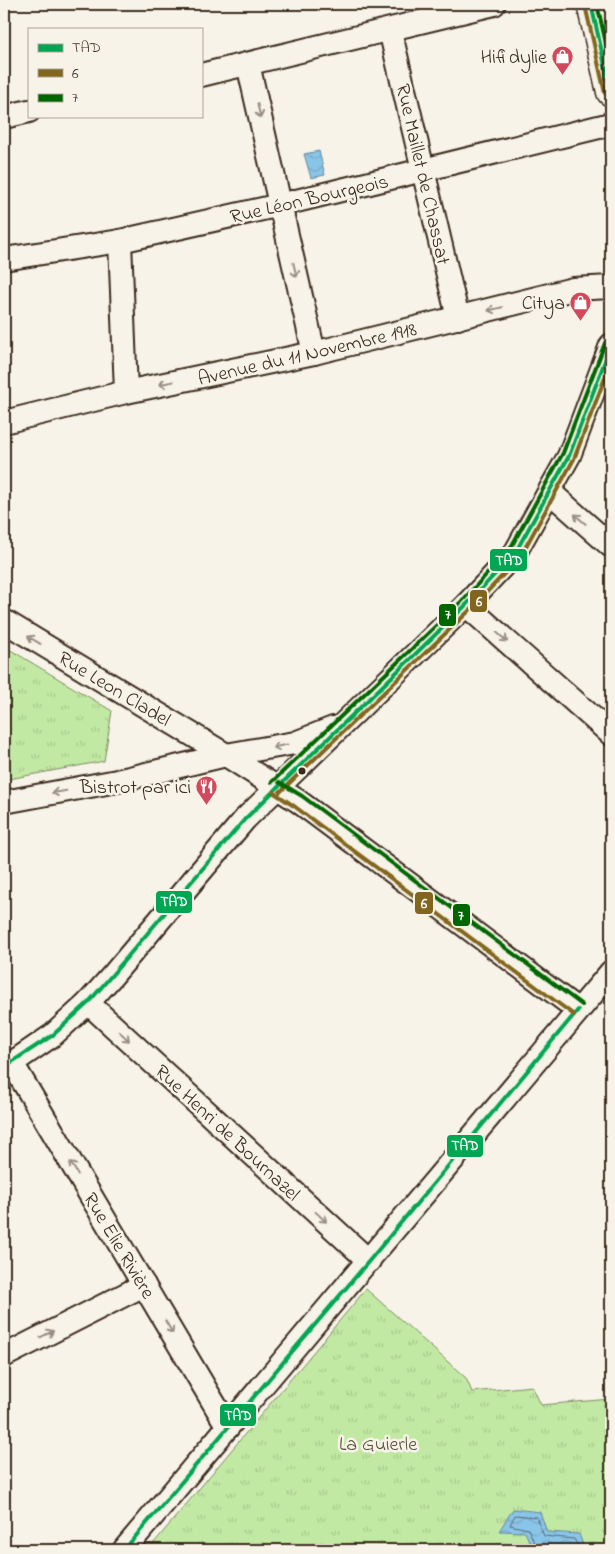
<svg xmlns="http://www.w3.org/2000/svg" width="615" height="1554" viewBox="0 0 615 1554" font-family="'Indie Flower',sans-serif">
<defs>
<pattern id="grass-tufts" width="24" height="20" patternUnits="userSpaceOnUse" patternTransform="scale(1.25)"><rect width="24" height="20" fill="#c2e9a4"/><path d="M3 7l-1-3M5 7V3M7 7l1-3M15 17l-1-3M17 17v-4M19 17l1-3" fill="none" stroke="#a8c88d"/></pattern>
<pattern id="water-waves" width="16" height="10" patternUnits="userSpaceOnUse" patternTransform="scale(1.25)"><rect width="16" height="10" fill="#89c5e9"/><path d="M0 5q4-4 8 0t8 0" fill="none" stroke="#77a9c7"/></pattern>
</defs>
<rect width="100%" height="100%" fill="#f7f3e8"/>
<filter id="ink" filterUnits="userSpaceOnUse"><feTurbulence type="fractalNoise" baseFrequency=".02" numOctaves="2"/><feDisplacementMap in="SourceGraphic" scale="10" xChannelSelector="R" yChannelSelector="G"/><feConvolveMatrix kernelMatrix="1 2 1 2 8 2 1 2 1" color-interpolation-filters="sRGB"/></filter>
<g filter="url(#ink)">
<!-- grass -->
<g fill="url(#grass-tufts)" stroke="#7e8a61">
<polygon points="4,646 112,711 104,761 4,780"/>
<polygon points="366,1289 466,1378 472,1392 532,1386 541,1405 611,1399 611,1550 148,1550"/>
</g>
<!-- water -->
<g fill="url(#water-waves)" stroke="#6a8798">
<polygon points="319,151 325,175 311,178 304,154"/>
<polygon points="513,1509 540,1512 547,1532 579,1534 585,1550 533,1550 525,1532 499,1531"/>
</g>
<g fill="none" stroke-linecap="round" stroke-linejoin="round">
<!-- shore -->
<polyline stroke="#5a686f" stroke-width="1" points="538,1550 528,1529 510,1525 515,1515 536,1517 544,1536 574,1539 580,1550"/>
<defs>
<g id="minor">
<polyline points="390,30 458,318"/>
<polyline points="248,64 314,353"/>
<polyline points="201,75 494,4"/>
<polyline points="4,117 29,111"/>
<polyline points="120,241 126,392"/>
<polyline points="4,259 120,241 280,205 611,124"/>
<polyline points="4,422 126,392 314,353 573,289 611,287"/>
<polyline points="550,492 611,546"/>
<polyline points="466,605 611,734"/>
<polyline points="4,621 226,755 298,801 578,1010"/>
<polyline points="4,802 117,781 226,755 295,743 333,728"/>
<polyline points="88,1003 369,1261"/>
<polyline points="12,1063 228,1427"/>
<polyline points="4,1067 12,1063 53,1035 88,1003 113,975 245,819 466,605 515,553 569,456 611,345"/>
<polyline points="4,1356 144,1285"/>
<polyline points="124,1550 611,972"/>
</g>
<polyline id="major" points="591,4 611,92"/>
</defs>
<!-- minor casing -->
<use href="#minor" stroke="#3b2a1e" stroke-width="26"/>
<!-- major casing -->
<use href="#major" stroke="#3b2a1e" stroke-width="31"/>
<!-- minor -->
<use href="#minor" stroke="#f7f3e8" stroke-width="22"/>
<!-- major -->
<use href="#major" stroke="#f7f3e8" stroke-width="28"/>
<defs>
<g id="bus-1">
<polyline points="591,4 611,92"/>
<polyline points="4,1067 53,1035 88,1003 245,819 466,605 515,553 569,456 611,345"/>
<polyline points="124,1550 369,1261 578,1010"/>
</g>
<g id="bus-2">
<polyline points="585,5 605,93"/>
<polyline points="273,792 294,806 574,1015"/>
<polyline points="280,792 470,610 520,557 574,459 611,362"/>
</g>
<g id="bus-3">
<polyline points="597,4 611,65"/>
<polyline points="272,782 462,601 510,549 563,453 605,343"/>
<polyline points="279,782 302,796 582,1005"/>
</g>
</defs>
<!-- bus-1 casing -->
<use href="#bus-1" stroke="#f7f3e8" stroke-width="8"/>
<!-- bus-2 casing -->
<use href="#bus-2" stroke="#f7f3e8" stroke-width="8"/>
<!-- bus-3 casing -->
<use href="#bus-3" stroke="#f7f3e8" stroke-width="8"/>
<!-- bus-1 -->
<use href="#bus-1" stroke="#00a651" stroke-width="4"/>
<!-- bus-2 -->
<use href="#bus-2" stroke="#82661e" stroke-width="4"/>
<!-- bus-3 -->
<use href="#bus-3" stroke="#060" stroke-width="4"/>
</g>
<!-- one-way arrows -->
<defs><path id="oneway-shaft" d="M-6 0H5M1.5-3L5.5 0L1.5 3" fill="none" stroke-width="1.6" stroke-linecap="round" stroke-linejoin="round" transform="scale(1.25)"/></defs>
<g stroke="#998e83">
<use href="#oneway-shaft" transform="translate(259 111) rotate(77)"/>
<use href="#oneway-shaft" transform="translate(295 270) rotate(77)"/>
<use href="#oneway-shaft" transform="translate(495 309) rotate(166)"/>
<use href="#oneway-shaft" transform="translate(166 383) rotate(169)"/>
<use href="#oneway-shaft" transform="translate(580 519) rotate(-139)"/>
<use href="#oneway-shaft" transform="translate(502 637) rotate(42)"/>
<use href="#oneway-shaft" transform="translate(34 640) rotate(-149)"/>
<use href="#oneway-shaft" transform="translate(280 746) rotate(168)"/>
<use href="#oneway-shaft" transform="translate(59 792) rotate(170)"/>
<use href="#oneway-shaft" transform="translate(124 1036) rotate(43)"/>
<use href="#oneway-shaft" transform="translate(74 1168) rotate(-121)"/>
<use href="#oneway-shaft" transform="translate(321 1217) rotate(43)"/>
<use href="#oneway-shaft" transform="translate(169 1327) rotate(59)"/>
<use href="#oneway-shaft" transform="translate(47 1334) rotate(-27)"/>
</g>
</g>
<!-- icons -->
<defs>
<symbol id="shop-pin" viewBox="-11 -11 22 30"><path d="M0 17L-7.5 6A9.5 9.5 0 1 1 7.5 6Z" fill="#d1495b" stroke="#f7f3e8"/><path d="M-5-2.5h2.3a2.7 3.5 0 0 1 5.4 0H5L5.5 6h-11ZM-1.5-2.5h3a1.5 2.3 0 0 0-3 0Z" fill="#fff"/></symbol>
<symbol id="restaurant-pin" viewBox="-11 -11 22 30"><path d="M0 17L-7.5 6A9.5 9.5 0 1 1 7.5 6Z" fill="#d1495b" stroke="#f7f3e8"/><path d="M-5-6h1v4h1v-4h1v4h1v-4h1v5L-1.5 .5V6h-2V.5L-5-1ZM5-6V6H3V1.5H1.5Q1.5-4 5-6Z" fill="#fff"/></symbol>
</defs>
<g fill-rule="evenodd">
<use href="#shop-pin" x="550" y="44" width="25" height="34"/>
<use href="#shop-pin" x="568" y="290" width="25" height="34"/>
<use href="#restaurant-pin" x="194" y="774" width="25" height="34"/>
</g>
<!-- markers -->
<circle fill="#3b2a1e" stroke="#f7f3e8" stroke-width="2" cx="302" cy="771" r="4.5"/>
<g text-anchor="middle" stroke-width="5" stroke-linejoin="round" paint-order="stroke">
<!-- poi labels -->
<g font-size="20" fill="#3b2a1e" stroke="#f7f3e8" text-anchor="end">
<text x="547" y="63">Hifidylie</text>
<text x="565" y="309">Citya</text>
<text x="191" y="793">Bistrot par ici</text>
</g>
<!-- street labels -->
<g font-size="20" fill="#3b2a1e" stroke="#f7f3e8">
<text transform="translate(424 174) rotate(77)" y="7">Rue Maillet de Chassat</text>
<text transform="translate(309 198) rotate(-13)" y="7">Rue Léon Bourgeois</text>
<text transform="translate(307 353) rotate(-13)" y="7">Avenue du 11 Novembre 1918</text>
<text transform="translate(115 688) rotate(31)" y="7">Rue Leon Cladel</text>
<text transform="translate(228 1132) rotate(43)" y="7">Rue Henri de Bournazel</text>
<text transform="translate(120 1245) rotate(59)" y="7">Rue Elie Rivière</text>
</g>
<!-- park labels -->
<g font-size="20" fill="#565039" stroke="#f7f3e8">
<text x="378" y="1450">La Guierle</text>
</g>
</g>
<g stroke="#f7f3e8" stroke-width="2">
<rect x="489" y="548" width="39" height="24" rx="5" fill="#00a651"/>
<rect x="469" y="589" width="19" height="24" rx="5" fill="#82661e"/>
<rect x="438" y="603" width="19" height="24" rx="5" fill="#060"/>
<rect x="155" y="890" width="38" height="24" rx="5" fill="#00a651"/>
<rect x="414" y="891" width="20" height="24" rx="5" fill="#82661e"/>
<rect x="452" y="903" width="19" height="24" rx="5" fill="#060"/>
<rect x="446" y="1134" width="38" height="24" rx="5" fill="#00a651"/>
<rect x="219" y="1403" width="38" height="24" rx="5" fill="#00a651"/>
</g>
<g font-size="14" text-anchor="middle" font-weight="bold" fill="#fff">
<text x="509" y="565">TAD</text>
<text x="479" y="606">6</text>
<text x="448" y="619">7</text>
<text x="174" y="906">TAD</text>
<text x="424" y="908">6</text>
<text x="461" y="920">7</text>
<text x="465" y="1150">TAD</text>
<text x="238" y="1420">TAD</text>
</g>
<!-- margin -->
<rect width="615" height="1554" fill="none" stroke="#f7f3e8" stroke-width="20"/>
<rect x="10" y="10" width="595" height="1534" fill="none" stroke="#3b2a1e" stroke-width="2" filter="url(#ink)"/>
<!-- legend -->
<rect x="28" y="28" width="175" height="90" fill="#f7f3e8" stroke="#aca397"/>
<rect x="38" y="44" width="25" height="8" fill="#00a651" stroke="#aca397"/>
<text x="72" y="52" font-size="15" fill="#3b2a1e">TAD</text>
<rect x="38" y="69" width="25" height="8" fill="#82661e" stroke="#aca397"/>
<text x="72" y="78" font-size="15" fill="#3b2a1e">6</text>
<rect x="38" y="94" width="25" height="8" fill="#006600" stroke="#aca397"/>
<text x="72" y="102" font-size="15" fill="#3b2a1e">7</text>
</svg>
